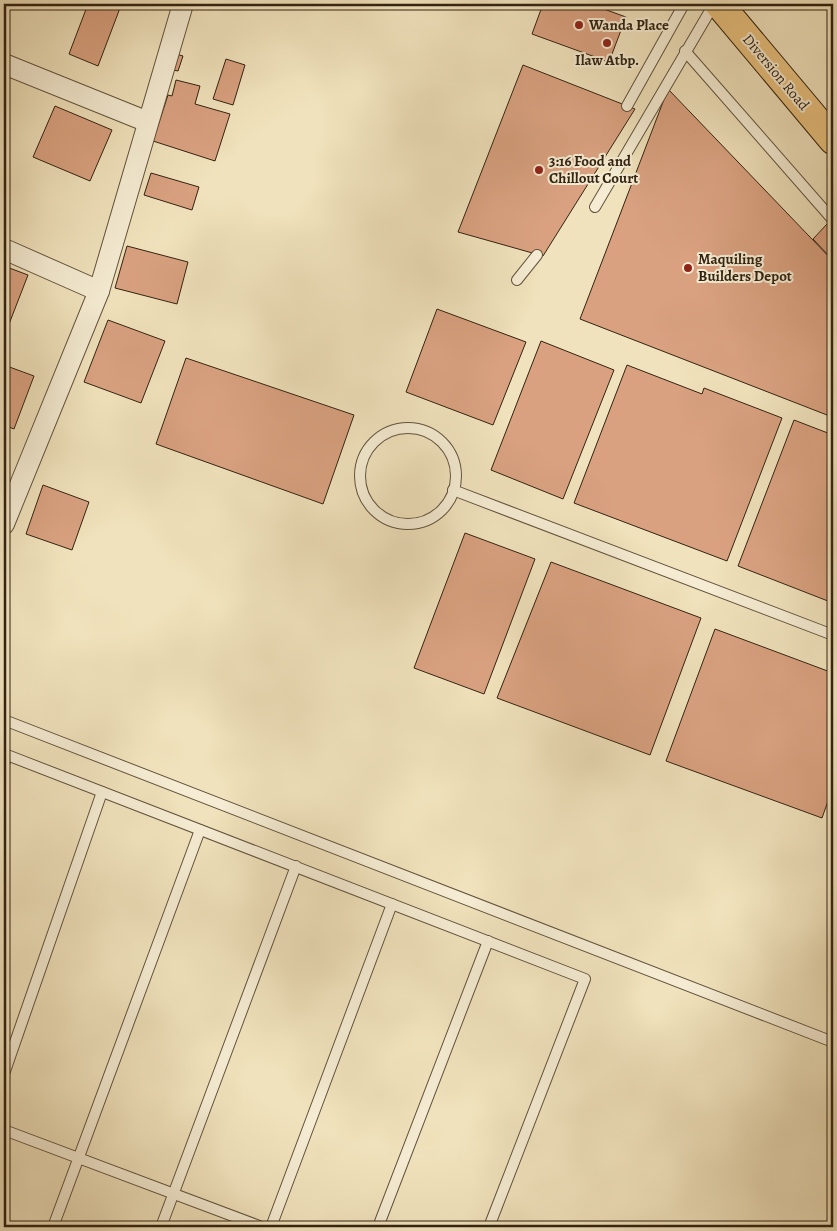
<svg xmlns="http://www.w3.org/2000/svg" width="837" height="1231" viewBox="0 0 837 1231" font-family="Alegreya,serif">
<rect width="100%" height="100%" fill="#f0e2bc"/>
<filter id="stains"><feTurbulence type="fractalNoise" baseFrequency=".004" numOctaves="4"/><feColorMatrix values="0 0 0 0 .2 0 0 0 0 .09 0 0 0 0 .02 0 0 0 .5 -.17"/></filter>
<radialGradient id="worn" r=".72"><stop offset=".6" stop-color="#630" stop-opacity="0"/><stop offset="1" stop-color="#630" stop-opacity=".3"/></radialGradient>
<!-- building -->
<g fill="#d9a180" stroke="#322311">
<polygon points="4,4 12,4 4,23"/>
<polygon points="88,4 108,4 120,8 98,66 69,54"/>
<polygon points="543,4 590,4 626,17 609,62 532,34"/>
<polygon points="169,52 183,56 178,71 165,68"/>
<polygon points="226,59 245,65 233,105 213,99"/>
<polygon points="523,65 635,109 543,256 458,232"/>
<polygon points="176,80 200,86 195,104 230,114 215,161 153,141 168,95 172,96"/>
<polygon points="668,89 833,261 833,400 827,415 580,319"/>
<polygon points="55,106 112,130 90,181 33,157"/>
<polygon points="151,173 199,187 192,210 144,195"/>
<polygon points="827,224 833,230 833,255 831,258 813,239"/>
<polygon points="127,246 188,262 177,304 115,288"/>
<polygon points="4,266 28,275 4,337"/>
<polygon points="437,309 526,342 493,425 406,392"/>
<polygon points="108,320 165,341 141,403 84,382"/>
<polygon points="541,341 614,370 563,499 491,470"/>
<polygon points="186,358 354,415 323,504 156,444"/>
<polygon points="4,365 34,376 14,429 4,425"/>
<polygon points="627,365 702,394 704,388 782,418 727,561 574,503"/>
<polygon points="794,420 833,435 833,603 738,566"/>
<polygon points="43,485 89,502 72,550 26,534"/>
<polygon points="465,533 535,559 484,694 414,668"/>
<polygon points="551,562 701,618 650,755 497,698"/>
<polygon points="715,629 833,673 833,787 822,818 666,761"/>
</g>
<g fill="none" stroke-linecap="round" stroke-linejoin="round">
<defs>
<g id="lane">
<polyline points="685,51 833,220"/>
<polyline points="627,106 684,4"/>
<polyline points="595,207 714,4"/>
<polyline points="517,280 537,255"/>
<circle cx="408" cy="476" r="48"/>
<polyline points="453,490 833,635"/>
<polyline points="4,720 833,1042"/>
<polyline points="4,764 7,755 585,979 489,1227"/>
<polyline points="4,1074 102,792"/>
<polyline points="4,1130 262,1227"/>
<polyline points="53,1227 200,830"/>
<polyline points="161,1227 296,866"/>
<polyline points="271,1227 392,904"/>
<polyline points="378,1227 488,941"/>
</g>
<g id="street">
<polyline points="4,64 148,122"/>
<polyline points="4,249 99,291"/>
<polyline points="4,524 99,291 183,4"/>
</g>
<polyline id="highway" points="719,4 833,140"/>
</defs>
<!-- lane casing -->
<use href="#lane" stroke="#62533c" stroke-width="12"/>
<!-- street casing -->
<use href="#street" stroke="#62533c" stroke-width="22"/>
<!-- highway casing -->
<use href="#highway" stroke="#322311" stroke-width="30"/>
<!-- lane -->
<use href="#lane" stroke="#f5ecd3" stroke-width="10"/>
<!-- street -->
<use href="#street" stroke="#f5ecd3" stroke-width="20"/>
<!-- highway -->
<use href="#highway" stroke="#e8c17e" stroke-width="28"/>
</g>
<!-- markers -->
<g fill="#8f2418" stroke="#f5ecd3" stroke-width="2">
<circle cx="579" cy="25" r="5"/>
<circle cx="607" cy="43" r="5"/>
<circle cx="539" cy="170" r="5"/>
<circle cx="688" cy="268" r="5"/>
</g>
<g text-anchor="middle" stroke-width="4" stroke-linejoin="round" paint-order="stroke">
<!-- poi labels -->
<g font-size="15" font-weight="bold" fill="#322311" stroke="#f5ecd3" text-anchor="start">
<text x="589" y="30">Wanda Place</text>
<text x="607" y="65" text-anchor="middle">Ilaw Atbp.</text>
<text x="549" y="166">3:16 Food and<tspan x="549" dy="17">Chillout Court</tspan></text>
<text x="698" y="264">Maquiling<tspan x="698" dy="17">Builders Depot</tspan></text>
</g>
<!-- street labels -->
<g font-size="15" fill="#322311" stroke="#f5ecd3">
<text transform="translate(776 72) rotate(50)" y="5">Diversion Road</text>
</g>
</g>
<!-- margin -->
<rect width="837" height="1231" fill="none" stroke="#f0e2bc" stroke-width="20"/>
<rect x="5" y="5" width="827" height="1221" fill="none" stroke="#322311" stroke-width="2.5"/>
<rect x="10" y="10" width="817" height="1211" fill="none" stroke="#322311"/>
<rect width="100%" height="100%" filter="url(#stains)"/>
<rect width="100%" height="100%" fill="url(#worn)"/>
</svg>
